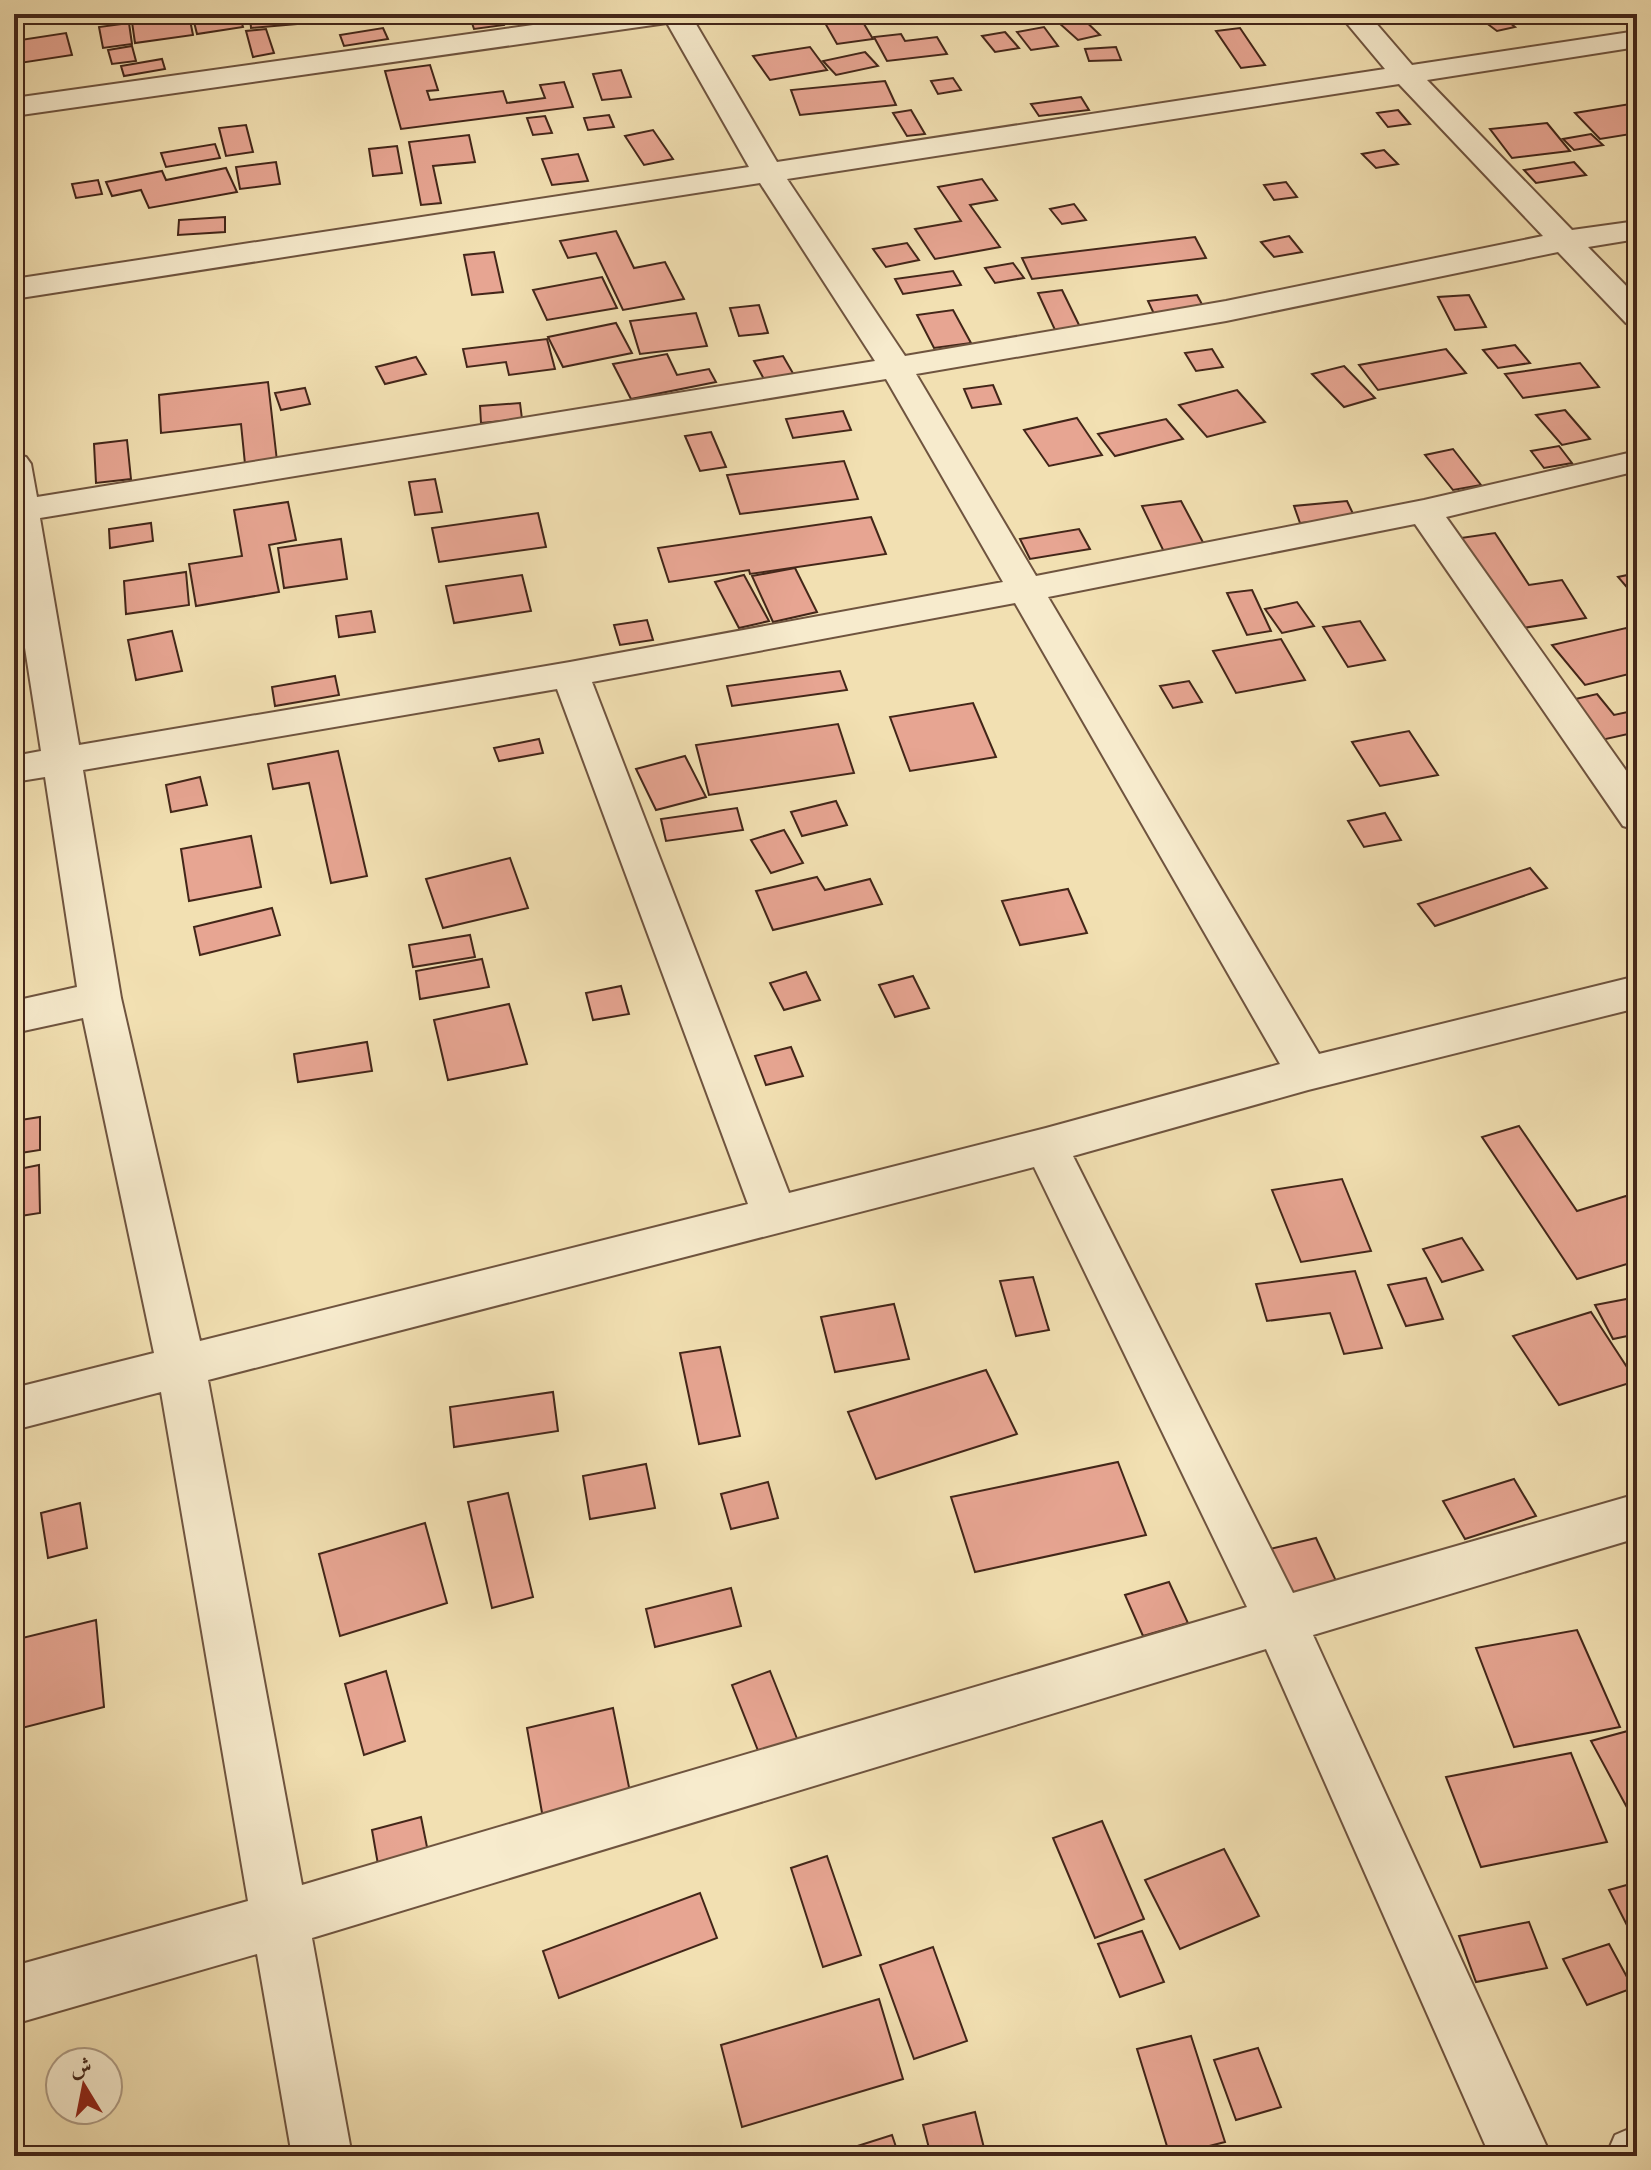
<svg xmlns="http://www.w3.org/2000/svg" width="1651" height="2170" viewBox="0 0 1651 2170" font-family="'IM FELL Double Pica',Amiri,serif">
<rect width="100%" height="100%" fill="#f2e0b2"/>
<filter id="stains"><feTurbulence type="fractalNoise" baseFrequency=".0025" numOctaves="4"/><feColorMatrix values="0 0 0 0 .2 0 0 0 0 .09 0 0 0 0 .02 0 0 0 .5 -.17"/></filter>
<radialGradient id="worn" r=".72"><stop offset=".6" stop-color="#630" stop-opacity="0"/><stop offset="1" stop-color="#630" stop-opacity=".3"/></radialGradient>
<!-- building -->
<g fill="#e7a592" stroke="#432619" stroke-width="2">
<polygon points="192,14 239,14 243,27 197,34"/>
<polygon points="307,14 308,23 251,28 250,16"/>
<polygon points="469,14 501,14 504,25 474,29"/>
<polygon points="858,14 873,39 837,44 821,16"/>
<polygon points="961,14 984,14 988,21 966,23"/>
<polygon points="1049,14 1078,14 1100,35 1078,40"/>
<polygon points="1197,14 1238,14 1205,21"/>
<polygon points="1499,14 1515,27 1497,31 1477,16"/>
<polygon points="189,15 193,35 135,43 132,22"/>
<polygon points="129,23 132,44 103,48 99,27"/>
<polygon points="1044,27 1058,46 1031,50 1017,32"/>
<polygon points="383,28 388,39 344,46 340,35"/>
<polygon points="1240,28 1265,65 1241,68 1216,31"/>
<polygon points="266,29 274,53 253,57 246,31"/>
<polygon points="1005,32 1019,48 995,52 982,36"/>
<polygon points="66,33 72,55 20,63 14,41"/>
<polygon points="901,34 905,41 937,37 947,54 887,61 874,37"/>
<polygon points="132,46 136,61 112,64 108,50"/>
<polygon points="810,47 827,70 770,80 753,56"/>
<polygon points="1116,47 1121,60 1089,61 1085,49"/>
<polygon points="865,52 878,66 836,75 823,61"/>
<polygon points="162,59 165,69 124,76 121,66"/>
<polygon points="430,65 438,90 427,91 430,100 503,91 507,103 545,98 540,85 564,82 573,107 401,129 385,71"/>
<polygon points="621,70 631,97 602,100 593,74"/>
<polygon points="953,78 961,90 938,94 931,81"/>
<polygon points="885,81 896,105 800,115 791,90"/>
<polygon points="1081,97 1089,110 1039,116 1031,104"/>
<polygon points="1630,104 1637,111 1637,133 1600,139 1575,113"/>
<polygon points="911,110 925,134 907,136 893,113"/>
<polygon points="1398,110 1410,124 1388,127 1377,113"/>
<polygon points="609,115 614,127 588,130 584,118"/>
<polygon points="545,116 552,133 533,135 527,118"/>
<polygon points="1547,123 1570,151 1512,158 1490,129"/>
<polygon points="246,125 253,152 226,156 219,128"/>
<polygon points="653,130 673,159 644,165 625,136"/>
<polygon points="1591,134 1603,145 1574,150 1563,139"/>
<polygon points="469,135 475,162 433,166 441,203 421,205 409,142"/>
<polygon points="215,144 220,158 166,167 161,153"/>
<polygon points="397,146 402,173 373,176 369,149"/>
<polygon points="1384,150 1398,164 1376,168 1362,154"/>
<polygon points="578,154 588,181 552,185 542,159"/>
<polygon points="276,162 280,184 240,189 236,167"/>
<polygon points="1574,162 1586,175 1536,183 1524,170"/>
<polygon points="226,168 237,192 149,208 141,190 112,196 106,182 162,171 166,180"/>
<polygon points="982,179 997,200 970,205 1000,247 935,259 915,229 961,221 938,187"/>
<polygon points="98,180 102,194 76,198 72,184"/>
<polygon points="1286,182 1297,197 1274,200 1264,185"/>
<polygon points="1074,204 1086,220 1062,224 1050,209"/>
<polygon points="225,217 225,232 178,235 179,220"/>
<polygon points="616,231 634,268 665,262 684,299 623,310 596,253 568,258 560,241"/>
<polygon points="1289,236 1302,252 1274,257 1261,242"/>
<polygon points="1195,237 1206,258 1032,279 1022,258"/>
<polygon points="907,243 919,260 886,267 873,249"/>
<polygon points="494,252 503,292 472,295 464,255"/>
<polygon points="1013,263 1024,278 995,283 985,268"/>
<polygon points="953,271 961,285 903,294 895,279"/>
<polygon points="602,277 617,308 547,320 533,290"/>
<polygon points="1062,290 1080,327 1055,330 1038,293"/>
<polygon points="1197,295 1205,310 1155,316 1148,301"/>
<polygon points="1469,295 1486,327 1455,330 1438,297"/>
<polygon points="759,305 768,333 739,336 730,308"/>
<polygon points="953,310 971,343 934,348 917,315"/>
<polygon points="696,313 707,346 640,354 630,321"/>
<polygon points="616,323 632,353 563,367 548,337"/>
<polygon points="547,339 555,369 509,375 506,362 467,367 463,349"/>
<polygon points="1515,345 1530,363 1498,368 1483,350"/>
<polygon points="1212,349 1223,367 1196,371 1185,353"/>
<polygon points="1446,349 1466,373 1378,390 1359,365"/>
<polygon points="667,354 677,375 709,369 716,382 631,399 613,364"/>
<polygon points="783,356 794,375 765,381 754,361"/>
<polygon points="416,357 426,374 385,384 376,367"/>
<polygon points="1580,363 1599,387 1523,398 1505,374"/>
<polygon points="1344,366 1375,398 1344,407 1312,374"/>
<polygon points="268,382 277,461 245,464 241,424 161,433 159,395"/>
<polygon points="993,385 1001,404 972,408 964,389"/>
<polygon points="305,388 310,404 281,410 275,393"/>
<polygon points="1237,390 1265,422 1207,437 1179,405"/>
<polygon points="520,403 522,419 481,423 480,406"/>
<polygon points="1565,410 1590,439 1562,445 1536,415"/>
<polygon points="843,411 851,430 793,438 786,419"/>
<polygon points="1077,418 1102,455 1049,466 1024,430"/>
<polygon points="1166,419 1183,439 1115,456 1098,434"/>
<polygon points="711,432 726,467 700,471 685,436"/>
<polygon points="127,440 131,479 96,483 94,444"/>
<polygon points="1559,446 1572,463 1544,468 1531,451"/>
<polygon points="1453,449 1481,485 1453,490 1425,455"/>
<polygon points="844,461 858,499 740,514 727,475"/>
<polygon points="435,479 442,512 415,515 409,482"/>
<polygon points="1181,501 1206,548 1165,554 1142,506"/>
<polygon points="1347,501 1355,518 1300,523 1294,506"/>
<polygon points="288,502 296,540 269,545 279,592 196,606 189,564 242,556 234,510"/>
<polygon points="538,513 546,547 439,562 432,528"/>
<polygon points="871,517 886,554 750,574 749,570 669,582 658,548"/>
<polygon points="151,523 153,541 110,548 109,529"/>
<polygon points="1079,529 1090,549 1030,559 1020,539"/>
<polygon points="1495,533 1529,585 1562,580 1586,618 1517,629 1461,538"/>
<polygon points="341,539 347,579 284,588 278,548"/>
<polygon points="795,568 817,612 773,622 752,576"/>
<polygon points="186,572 189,605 126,614 124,581"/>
<polygon points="1637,573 1637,599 1618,577"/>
<polygon points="522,575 531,611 454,623 446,586"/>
<polygon points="744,575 769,621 739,628 715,582"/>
<polygon points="1252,590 1271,631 1247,635 1227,593"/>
<polygon points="1297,602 1314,626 1282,633 1265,609"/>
<polygon points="371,611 375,632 339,637 336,616"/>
<polygon points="647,620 653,640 620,645 614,625"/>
<polygon points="1360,621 1385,660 1348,667 1323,627"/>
<polygon points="1626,628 1637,640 1637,672 1585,685 1552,645"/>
<polygon points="172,631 182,671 136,680 128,640"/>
<polygon points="1281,639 1305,680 1236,693 1213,651"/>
<polygon points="840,671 847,690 732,706 727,686"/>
<polygon points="335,676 339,695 275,706 272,687"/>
<polygon points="1189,681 1202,702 1173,708 1160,686"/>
<polygon points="1597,694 1614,715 1637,710 1637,732 1597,741 1567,701"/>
<polygon points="973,703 996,757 910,771 890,717"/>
<polygon points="838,724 854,773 709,795 696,745"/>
<polygon points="1409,731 1438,775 1380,786 1352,742"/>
<polygon points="539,739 543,753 499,761 494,748"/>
<polygon points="338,751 367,876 331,883 309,783 273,789 268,764"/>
<polygon points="685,756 706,797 656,810 636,769"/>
<polygon points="200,777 207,805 171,812 166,785"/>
<polygon points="836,801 847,825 802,836 791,812"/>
<polygon points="737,808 743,830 666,841 661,819"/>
<polygon points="1385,813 1401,840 1364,847 1348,821"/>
<polygon points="784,830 803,863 771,873 751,840"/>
<polygon points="251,836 261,887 189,901 181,849"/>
<polygon points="510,858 528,908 443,928 426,879"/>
<polygon points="1530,868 1547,888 1435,926 1418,904"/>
<polygon points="817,877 825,890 870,879 882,904 773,930 756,891"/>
<polygon points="1068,889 1087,933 1020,945 1002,901"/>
<polygon points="272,908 280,935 200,955 194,927"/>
<polygon points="470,935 475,957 413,967 409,945"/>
<polygon points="482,959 489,987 420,999 416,971"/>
<polygon points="806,972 820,1000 784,1010 770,983"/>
<polygon points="913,976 929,1008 895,1017 879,985"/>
<polygon points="621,986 629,1014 593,1020 586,993"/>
<polygon points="509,1004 527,1064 448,1080 434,1020"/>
<polygon points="367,1042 372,1071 298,1082 294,1054"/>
<polygon points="791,1047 803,1076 766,1085 755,1056"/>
<polygon points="40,1117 40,1150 14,1154 14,1121"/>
<polygon points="1519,1126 1577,1211 1626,1196 1637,1212 1637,1261 1577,1279 1482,1137"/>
<polygon points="39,1165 40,1213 14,1217 14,1170"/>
<polygon points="1342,1179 1371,1251 1301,1262 1272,1190"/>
<polygon points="1462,1238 1483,1270 1442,1282 1423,1249"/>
<polygon points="1355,1271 1382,1348 1344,1354 1330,1313 1267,1321 1256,1284"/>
<polygon points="1033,1277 1049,1330 1016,1336 1000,1281"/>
<polygon points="1426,1278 1443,1319 1406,1326 1388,1285"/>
<polygon points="1637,1297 1637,1334 1613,1339 1595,1305"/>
<polygon points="894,1304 909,1359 835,1372 821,1317"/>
<polygon points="1591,1312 1636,1381 1559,1405 1513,1336"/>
<polygon points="720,1347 740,1436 699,1444 680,1353"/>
<polygon points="986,1370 1017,1434 876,1479 848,1412"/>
<polygon points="553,1392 558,1431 454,1447 450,1407"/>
<polygon points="1118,1462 1146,1535 975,1572 951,1497"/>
<polygon points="646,1464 655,1508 590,1519 583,1476"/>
<polygon points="1514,1479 1536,1516 1465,1539 1443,1501"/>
<polygon points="768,1482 778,1518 731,1529 721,1494"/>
<polygon points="508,1493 533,1597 492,1608 468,1502"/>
<polygon points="80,1503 87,1548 48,1558 41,1513"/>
<polygon points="425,1523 447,1603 340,1636 319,1554"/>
<polygon points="1316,1538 1337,1583 1263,1600 1245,1555"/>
<polygon points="1169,1582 1188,1623 1143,1636 1125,1595"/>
<polygon points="731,1588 741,1626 655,1647 646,1609"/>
<polygon points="96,1620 104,1707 14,1730 14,1640"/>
<polygon points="1577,1630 1620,1727 1514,1747 1476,1648"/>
<polygon points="386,1671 405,1741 364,1755 345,1684"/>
<polygon points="770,1671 798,1741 759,1753 732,1685"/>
<polygon points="613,1708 632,1802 544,1824 527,1728"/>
<polygon points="1635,1729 1637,1733 1637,1826 1591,1741"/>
<polygon points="1571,1753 1607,1842 1481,1867 1446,1777"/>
<polygon points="421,1817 430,1862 380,1876 372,1830"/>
<polygon points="1102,1821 1144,1919 1095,1938 1053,1838"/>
<polygon points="1224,1849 1259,1916 1180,1949 1145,1880"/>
<polygon points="827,1856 861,1955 823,1967 791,1868"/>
<polygon points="1637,1882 1637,1934 1632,1935 1609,1890"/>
<polygon points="700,1893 717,1938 559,1998 543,1951"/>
<polygon points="1529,1922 1547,1968 1476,1982 1459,1936"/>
<polygon points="1142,1931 1164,1982 1120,1997 1098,1944"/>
<polygon points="1609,1944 1633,1988 1587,2005 1563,1959"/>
<polygon points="933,1947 967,2041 914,2059 880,1965"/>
<polygon points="879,1999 903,2079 742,2127 721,2045"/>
<polygon points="1191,2036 1225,2142 1170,2156 1137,2049"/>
<polygon points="1258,2048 1281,2107 1236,2120 1214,2060"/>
<polygon points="975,2112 986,2156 931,2156 923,2125"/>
<polygon points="892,2135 899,2156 826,2156"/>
</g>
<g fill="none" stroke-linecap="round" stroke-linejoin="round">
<defs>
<g id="minor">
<path d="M611 14H690L777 162 1385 69 1339 14H1368L1412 65 1637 31V47L1427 80 1572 230 1637 221V239L1588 247 1637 297V326L1626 323 1558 252 1226 321 916 374 1036 576 1424 500 1637 451V471L1446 517 1637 786V830L1623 826 1415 524 1048 597 1319 1054 1637 976V1008L1308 1090 1073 1156 1293 1593 1637 1494V1538L1313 1635 1551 2156H1490L1266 1649 312 1938 352 2156H292L257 1954 14 2024V1966L248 1901 161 1392 14 1430V1388L154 1353 83 1018 14 1033V1001L77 987 45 777 14 782V756L41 751 14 577V454L26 457 31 464 37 497 875 361 760 183 14 299V279L749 167 667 23 14 116V98ZM1399 84 1543 236 1226 301 905 356 787 179ZM886 379 1003 582 570 662 79 745 40 518ZM1015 603 1280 1064 1046 1128 789 1193 592 682ZM557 689 748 1204 200 1341 121 998 83 770ZM1034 1167 1247 1607 302 1885 208 1380Z"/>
<polygon points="1636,2126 1637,2156 1606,2156 1615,2135"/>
</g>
</defs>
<!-- minor casing -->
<use href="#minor" stroke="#6f543f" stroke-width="4"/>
<!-- minor -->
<use href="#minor" fill="#f7ebcd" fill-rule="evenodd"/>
</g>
<!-- margin -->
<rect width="1651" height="2170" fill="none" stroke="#f2e0b2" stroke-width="48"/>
<rect x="16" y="16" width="1619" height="2138" fill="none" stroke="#432619" stroke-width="4"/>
<rect x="24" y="24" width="1603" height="2122" fill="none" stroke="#432619" stroke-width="2"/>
<!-- north arrow -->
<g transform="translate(84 2086) rotate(350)"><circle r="38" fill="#f7ebcd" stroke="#af9c85" stroke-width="2"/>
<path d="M0-6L14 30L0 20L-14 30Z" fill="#8f2418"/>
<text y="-12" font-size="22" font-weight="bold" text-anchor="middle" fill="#432619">ش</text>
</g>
<rect width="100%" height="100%" filter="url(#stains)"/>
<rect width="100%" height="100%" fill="url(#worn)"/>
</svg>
